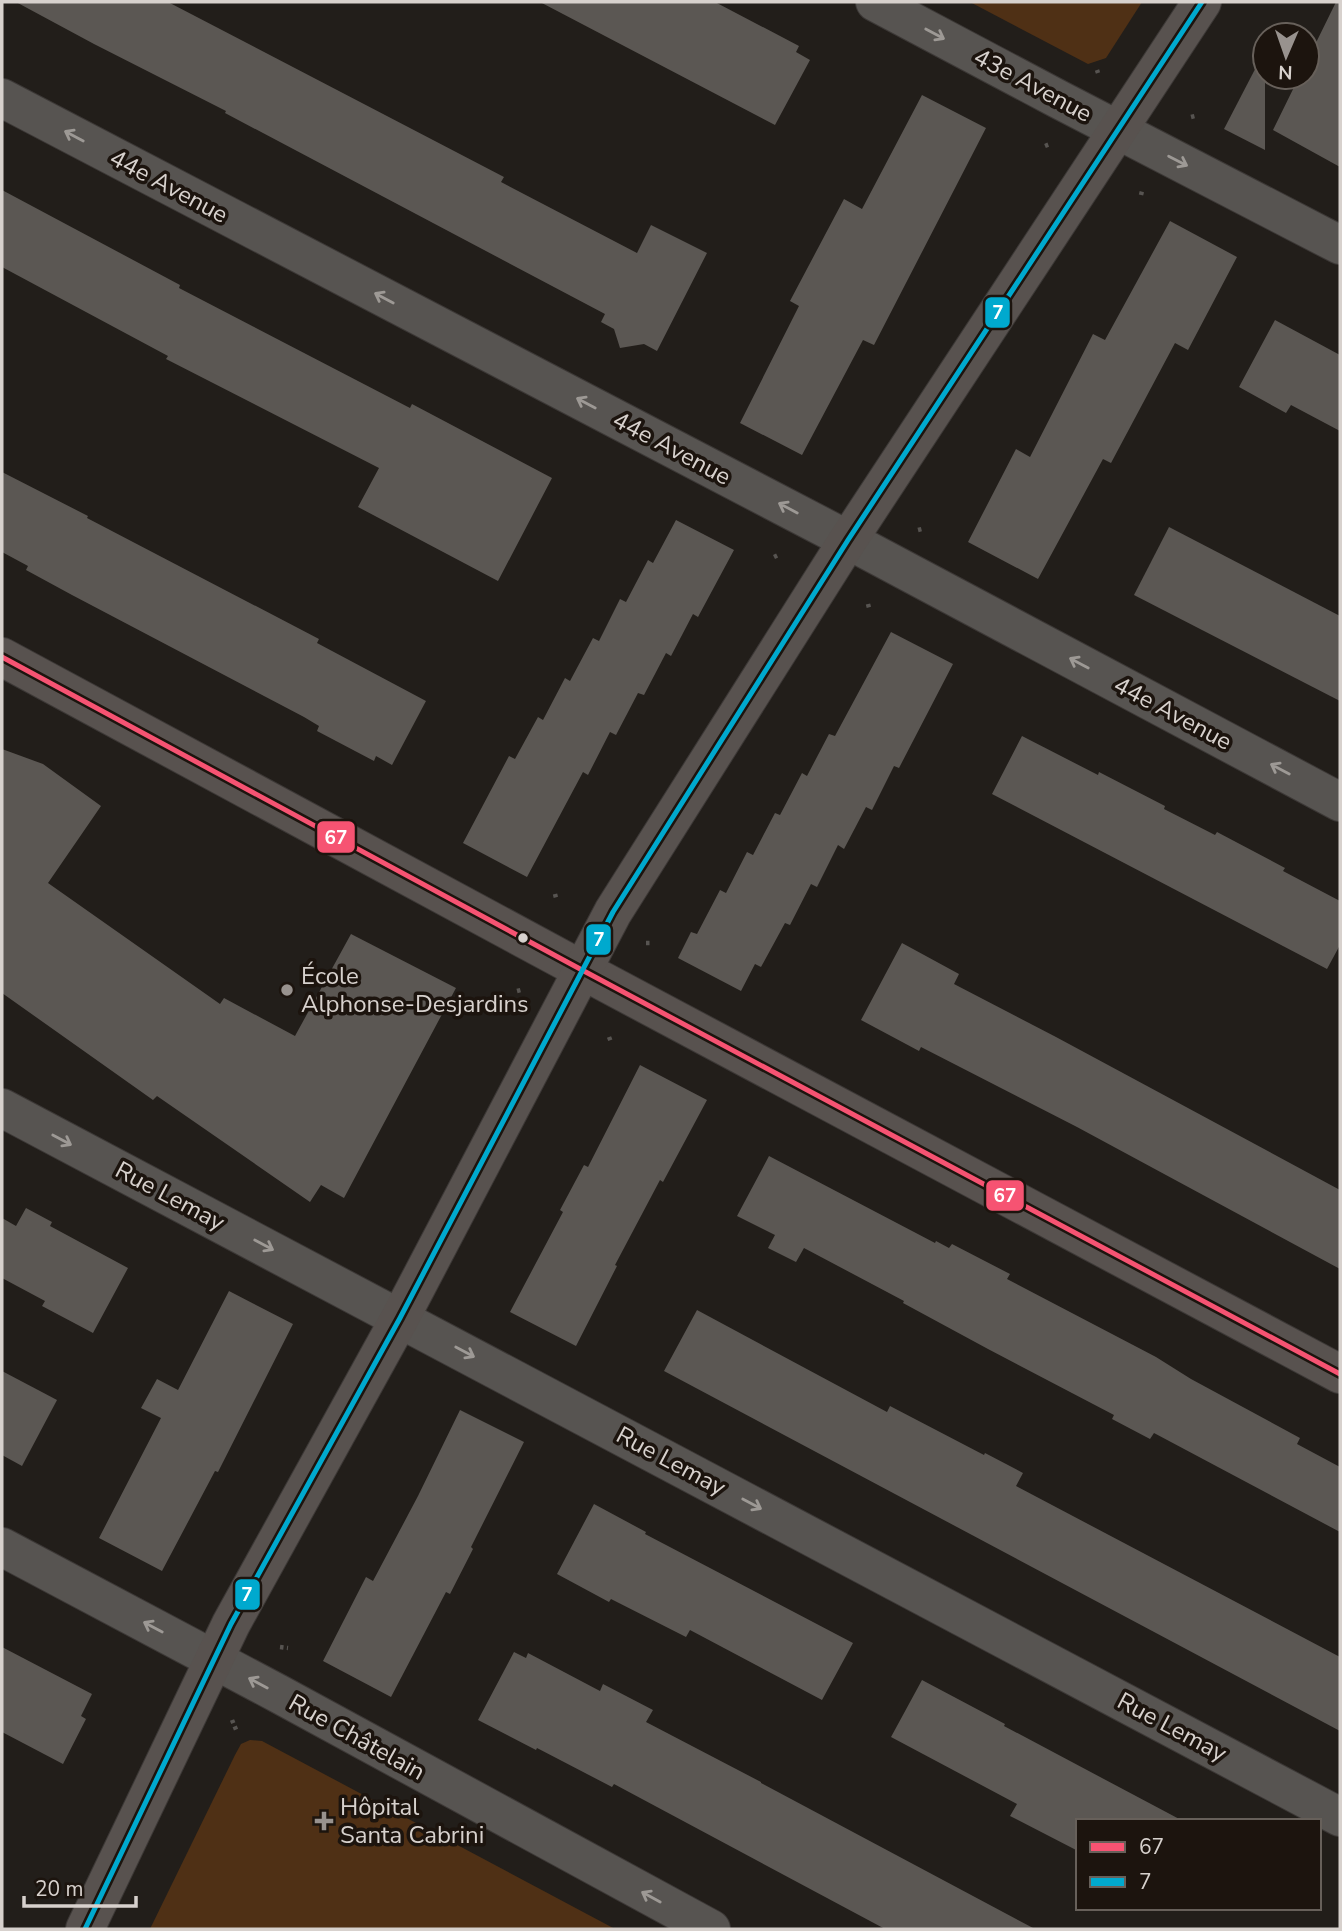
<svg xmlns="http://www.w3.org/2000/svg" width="1342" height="1931" viewBox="0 0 1342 1931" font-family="'Nunito Sans',sans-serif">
<rect width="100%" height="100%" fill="#221e1a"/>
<!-- green -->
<g fill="#4f3015">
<polygon points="970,2 1142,2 1106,58 1088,64"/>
<polygon points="250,1740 262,1741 615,1929 150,1929 235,1755 241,1744"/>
</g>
<!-- building -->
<g fill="#5b5753">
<polygon points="16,2 168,2 504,177 501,182 637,253 651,225 707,253 657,351 644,344 620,348 614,329 601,322 605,314 225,113 226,111 94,44"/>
<polygon points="540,2 715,2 799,46 796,52 810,60 775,125"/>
<polygon points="1336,2 1340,2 1340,167 1273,130 1299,77 1307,77 1307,61"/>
<polygon points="1265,50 1265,150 1224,129"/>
<polygon points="922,95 986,128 874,345 863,340 802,455 740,423 799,306 790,301 844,199 862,209"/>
<polygon points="2,190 180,285 179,288 410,408 412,404 552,478 498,581 358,507 379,468 166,359 168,356 2,267"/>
<polygon points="1170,221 1237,257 1188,350 1175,343 1111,463 1103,459 1038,579 968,542 1016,449 1030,457 1093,334 1105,340"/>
<polygon points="1275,320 1340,355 1340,431 1291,405 1286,413 1239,387"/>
<polygon points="2,472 88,516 87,518 319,639 317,643 426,701 392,765 376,756 374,761 317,731 319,726 304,717 72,595 26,570 28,566 2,552"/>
<polygon points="676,520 734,550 698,617 693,614 671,656 666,653 644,695 638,693 616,735 610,732 588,775 583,772 527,877 463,843 509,756 515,759 538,717 543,720 565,678 570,681 593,638 599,641 620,599 626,602 648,560 653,563"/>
<polygon points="1169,527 1340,616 1340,701 1134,595"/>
<polygon points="891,632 953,664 899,768 894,766 872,810 866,807 844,849 838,845 817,887 811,884 790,925 785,923 761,967 755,964 741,991 678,958 691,932 697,934 720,890 726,893 747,852 753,855 775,813 780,815 802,773 807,776 829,734 835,736"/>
<polygon points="1022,736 1098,775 1099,772 1165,806 1164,809 1215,835 1217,832 1285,868 1283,871 1340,901 1340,945 1327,969 992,794"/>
<polygon points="2,749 43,764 101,806 48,883 220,1004 224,998 295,1036 351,934 456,988 344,1198 321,1185 310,1202 157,1096 153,1100 2,993"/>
<polygon points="902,943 959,974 954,984 1056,1037 1340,1190 1340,1269 1077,1127 921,1047 919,1051 861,1020"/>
<polygon points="640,1065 707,1100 663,1182 660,1180 615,1265 617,1266 576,1346 510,1312 563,1212 560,1210 584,1165 588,1167"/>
<polygon points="769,1156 935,1243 936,1241 949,1248 952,1244 1010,1274 1007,1279 1156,1357 1191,1379 1300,1438 1297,1444 1340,1467 1340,1532 1154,1433 1150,1439 1112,1419 1114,1415 988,1349 903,1303 904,1301 804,1248 796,1262 768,1248 775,1235 737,1216"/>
<polygon points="26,1208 52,1222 50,1226 128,1268 93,1333 42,1306 45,1301 2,1278 2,1218 16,1226"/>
<polygon points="229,1291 293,1324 218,1472 215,1471 162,1571 99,1538 161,1418 141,1408 157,1379 178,1390"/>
<polygon points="697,1310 887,1412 890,1406 984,1455 985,1453 1023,1473 1016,1486 1340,1657 1340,1731 664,1371"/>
<polygon points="2,1371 57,1400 22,1466 2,1455"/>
<polygon points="460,1410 524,1442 471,1547 473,1549 450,1594 446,1592 391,1697 323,1661 366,1577 373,1581 418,1496"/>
<polygon points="594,1504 646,1532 645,1534 853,1643 822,1700 690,1630 686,1637 611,1599 609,1602 557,1574"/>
<polygon points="2,1647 92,1694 81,1716 86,1719 63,1764 2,1732"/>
<polygon points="514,1652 526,1658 528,1653 600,1691 603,1684 653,1710 646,1722 761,1782 761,1783 1035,1929 885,1929 614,1784 612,1787 537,1748 536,1750 478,1720"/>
<polygon points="922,1680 1005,1724 1004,1726 1183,1821 1078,1821 1078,1851 1010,1816 1017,1804 891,1737"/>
</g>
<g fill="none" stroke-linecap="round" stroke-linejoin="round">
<defs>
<g id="street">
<polyline points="875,2 1058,99 1340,245"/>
<polyline points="2,98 848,540 1340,802"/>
<polyline points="2,1108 1340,1817"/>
<polyline points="2,1547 279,1694 711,1929"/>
</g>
<g id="secondary">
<polyline points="2,657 582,970 1340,1374"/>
<polyline points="85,1929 231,1624 400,1318 613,912 848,540 1202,2"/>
</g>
</defs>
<!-- street casing -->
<use href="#street" stroke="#3c3836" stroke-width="40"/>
<!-- secondary casing -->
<use href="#secondary" stroke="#3c3836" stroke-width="40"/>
<!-- path -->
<g stroke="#575451" stroke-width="4.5" stroke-dasharray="3.5 3.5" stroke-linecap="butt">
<polyline points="1097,70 1098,73"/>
<polyline points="1191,117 1195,116"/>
<polyline points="1045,146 1050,144"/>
<polyline points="1141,195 1142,191"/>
<polyline points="918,530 922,529"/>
<polyline points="774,557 778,555"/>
<polyline points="868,604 869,608"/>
<polyline points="555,894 556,898"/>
<polyline points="646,943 652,943"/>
<polyline points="517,991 521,990"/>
<polyline points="609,1037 611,1042"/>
<polyline points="280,1647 288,1648"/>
<polyline points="232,1720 237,1732"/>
</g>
<!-- street -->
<use href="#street" stroke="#575451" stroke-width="38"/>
<!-- secondary -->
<use href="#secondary" stroke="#58524f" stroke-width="38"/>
<defs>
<polyline id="bus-1" points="2,657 582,970 1340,1374"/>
<polyline id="bus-2" points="85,1929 231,1624 400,1318 613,912 848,540 1202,2"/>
</defs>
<!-- bus-1 casing -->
<use href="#bus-1" stroke="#1c140e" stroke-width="10"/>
<!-- bus-2 casing -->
<use href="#bus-2" stroke="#1c140e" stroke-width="10"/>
<!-- bus-1 -->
<use href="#bus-1" stroke="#f65372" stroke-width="5"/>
<!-- bus-2 -->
<use href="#bus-2" stroke="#00a9ce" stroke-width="5"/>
</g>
<!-- one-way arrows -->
<defs><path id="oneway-shaft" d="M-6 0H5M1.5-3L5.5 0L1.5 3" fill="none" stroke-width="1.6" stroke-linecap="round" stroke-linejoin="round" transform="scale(1.75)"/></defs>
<g stroke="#9d9995">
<use href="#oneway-shaft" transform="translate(935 34) rotate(28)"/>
<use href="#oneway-shaft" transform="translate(74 136) rotate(-152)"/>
<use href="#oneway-shaft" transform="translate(1178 161) rotate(27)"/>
<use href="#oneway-shaft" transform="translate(384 298) rotate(-152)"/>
<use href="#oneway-shaft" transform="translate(586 403) rotate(-152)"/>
<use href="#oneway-shaft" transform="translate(788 508) rotate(-152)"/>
<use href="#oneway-shaft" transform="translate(1079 663) rotate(-152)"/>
<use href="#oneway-shaft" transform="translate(1280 769) rotate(-152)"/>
<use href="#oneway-shaft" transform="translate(62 1140) rotate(28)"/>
<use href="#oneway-shaft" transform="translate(264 1245) rotate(28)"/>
<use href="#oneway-shaft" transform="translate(465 1352) rotate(28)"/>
<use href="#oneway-shaft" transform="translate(752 1504) rotate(28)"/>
<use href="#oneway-shaft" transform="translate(153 1627) rotate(-152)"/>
<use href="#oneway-shaft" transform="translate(258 1683) rotate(-152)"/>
<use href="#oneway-shaft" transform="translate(651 1897) rotate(-151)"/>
</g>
<!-- markers -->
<circle fill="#d7d1cd" stroke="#1c140e" stroke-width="2.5" cx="523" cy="938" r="6"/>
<g fill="#98928e" stroke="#1c140e" stroke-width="2.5">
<circle cx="287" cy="990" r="7"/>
<path d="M320.5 1810.5h7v7h7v7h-7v7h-7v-7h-7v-7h7z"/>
</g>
<g text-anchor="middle" stroke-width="7" stroke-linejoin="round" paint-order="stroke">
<!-- street labels -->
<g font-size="24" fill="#d7d1cd" stroke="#1c140e">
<text transform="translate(1033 85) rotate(28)" y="8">43e Avenue</text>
<text transform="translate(169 186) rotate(28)" y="8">44e Avenue</text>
<text transform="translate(672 448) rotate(28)" y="8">44e Avenue</text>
<text transform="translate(1173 713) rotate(28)" y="8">44e Avenue</text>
<text transform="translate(170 1196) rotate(28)" y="8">Rue Lemay</text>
<text transform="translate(671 1461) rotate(28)" y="8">Rue Lemay</text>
<text transform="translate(1172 1727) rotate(28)" y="8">Rue Lemay</text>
<text transform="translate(357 1737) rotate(29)" y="8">Rue Châtelain</text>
</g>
<!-- poi labels -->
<g font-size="24" fill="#d7d1cd" stroke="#1c140e" text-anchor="start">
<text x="301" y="984">École<tspan x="301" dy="28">Alphonse-Desjardins</tspan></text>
<text x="340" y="1815">Hôpital<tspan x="340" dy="28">Santa Cabrini</tspan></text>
</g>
</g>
<g stroke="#1c140e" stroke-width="2.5">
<rect x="984" y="296" width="27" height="33" rx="7" fill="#00a9ce"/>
<rect x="316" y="820" width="40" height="34" rx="7" fill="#f65372"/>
<rect x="585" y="923" width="27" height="33" rx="7" fill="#00a9ce"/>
<rect x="985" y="1179" width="40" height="33" rx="7" fill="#f65372"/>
<rect x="234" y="1578" width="27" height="33" rx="7" fill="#00a9ce"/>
</g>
<g font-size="19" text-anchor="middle" font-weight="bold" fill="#fff">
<text x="998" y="319">7</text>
<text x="336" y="844">67</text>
<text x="599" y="946">7</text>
<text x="1005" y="1202">67</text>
<text x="247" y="1601">7</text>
</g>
<!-- border -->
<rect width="1342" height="1931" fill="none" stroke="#d7d1cd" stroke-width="7"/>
<!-- legend -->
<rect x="1076" y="1819" width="245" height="91" fill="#1c140e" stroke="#67605a" stroke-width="2"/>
<rect x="1090" y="1842" width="35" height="10" fill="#f65372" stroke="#67605a" stroke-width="2"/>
<text x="1139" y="1854" font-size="21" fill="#d7d1cd">67</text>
<rect x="1090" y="1877" width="35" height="10" fill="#00a9ce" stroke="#67605a" stroke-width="2"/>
<text x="1139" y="1889" font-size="21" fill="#d7d1cd">7</text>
<!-- north arrow -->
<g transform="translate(1286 56) rotate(182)"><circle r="33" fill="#1c140e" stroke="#67605a" stroke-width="2"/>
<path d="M0-5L12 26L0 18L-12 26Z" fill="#98928e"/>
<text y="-10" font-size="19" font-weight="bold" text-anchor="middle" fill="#d7d1cd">N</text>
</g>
<!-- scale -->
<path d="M24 1896v10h112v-10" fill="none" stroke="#d7d1cd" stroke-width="3.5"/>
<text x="35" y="1896" font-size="21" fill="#d7d1cd" stroke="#1c140e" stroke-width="5" paint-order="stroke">20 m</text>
</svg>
